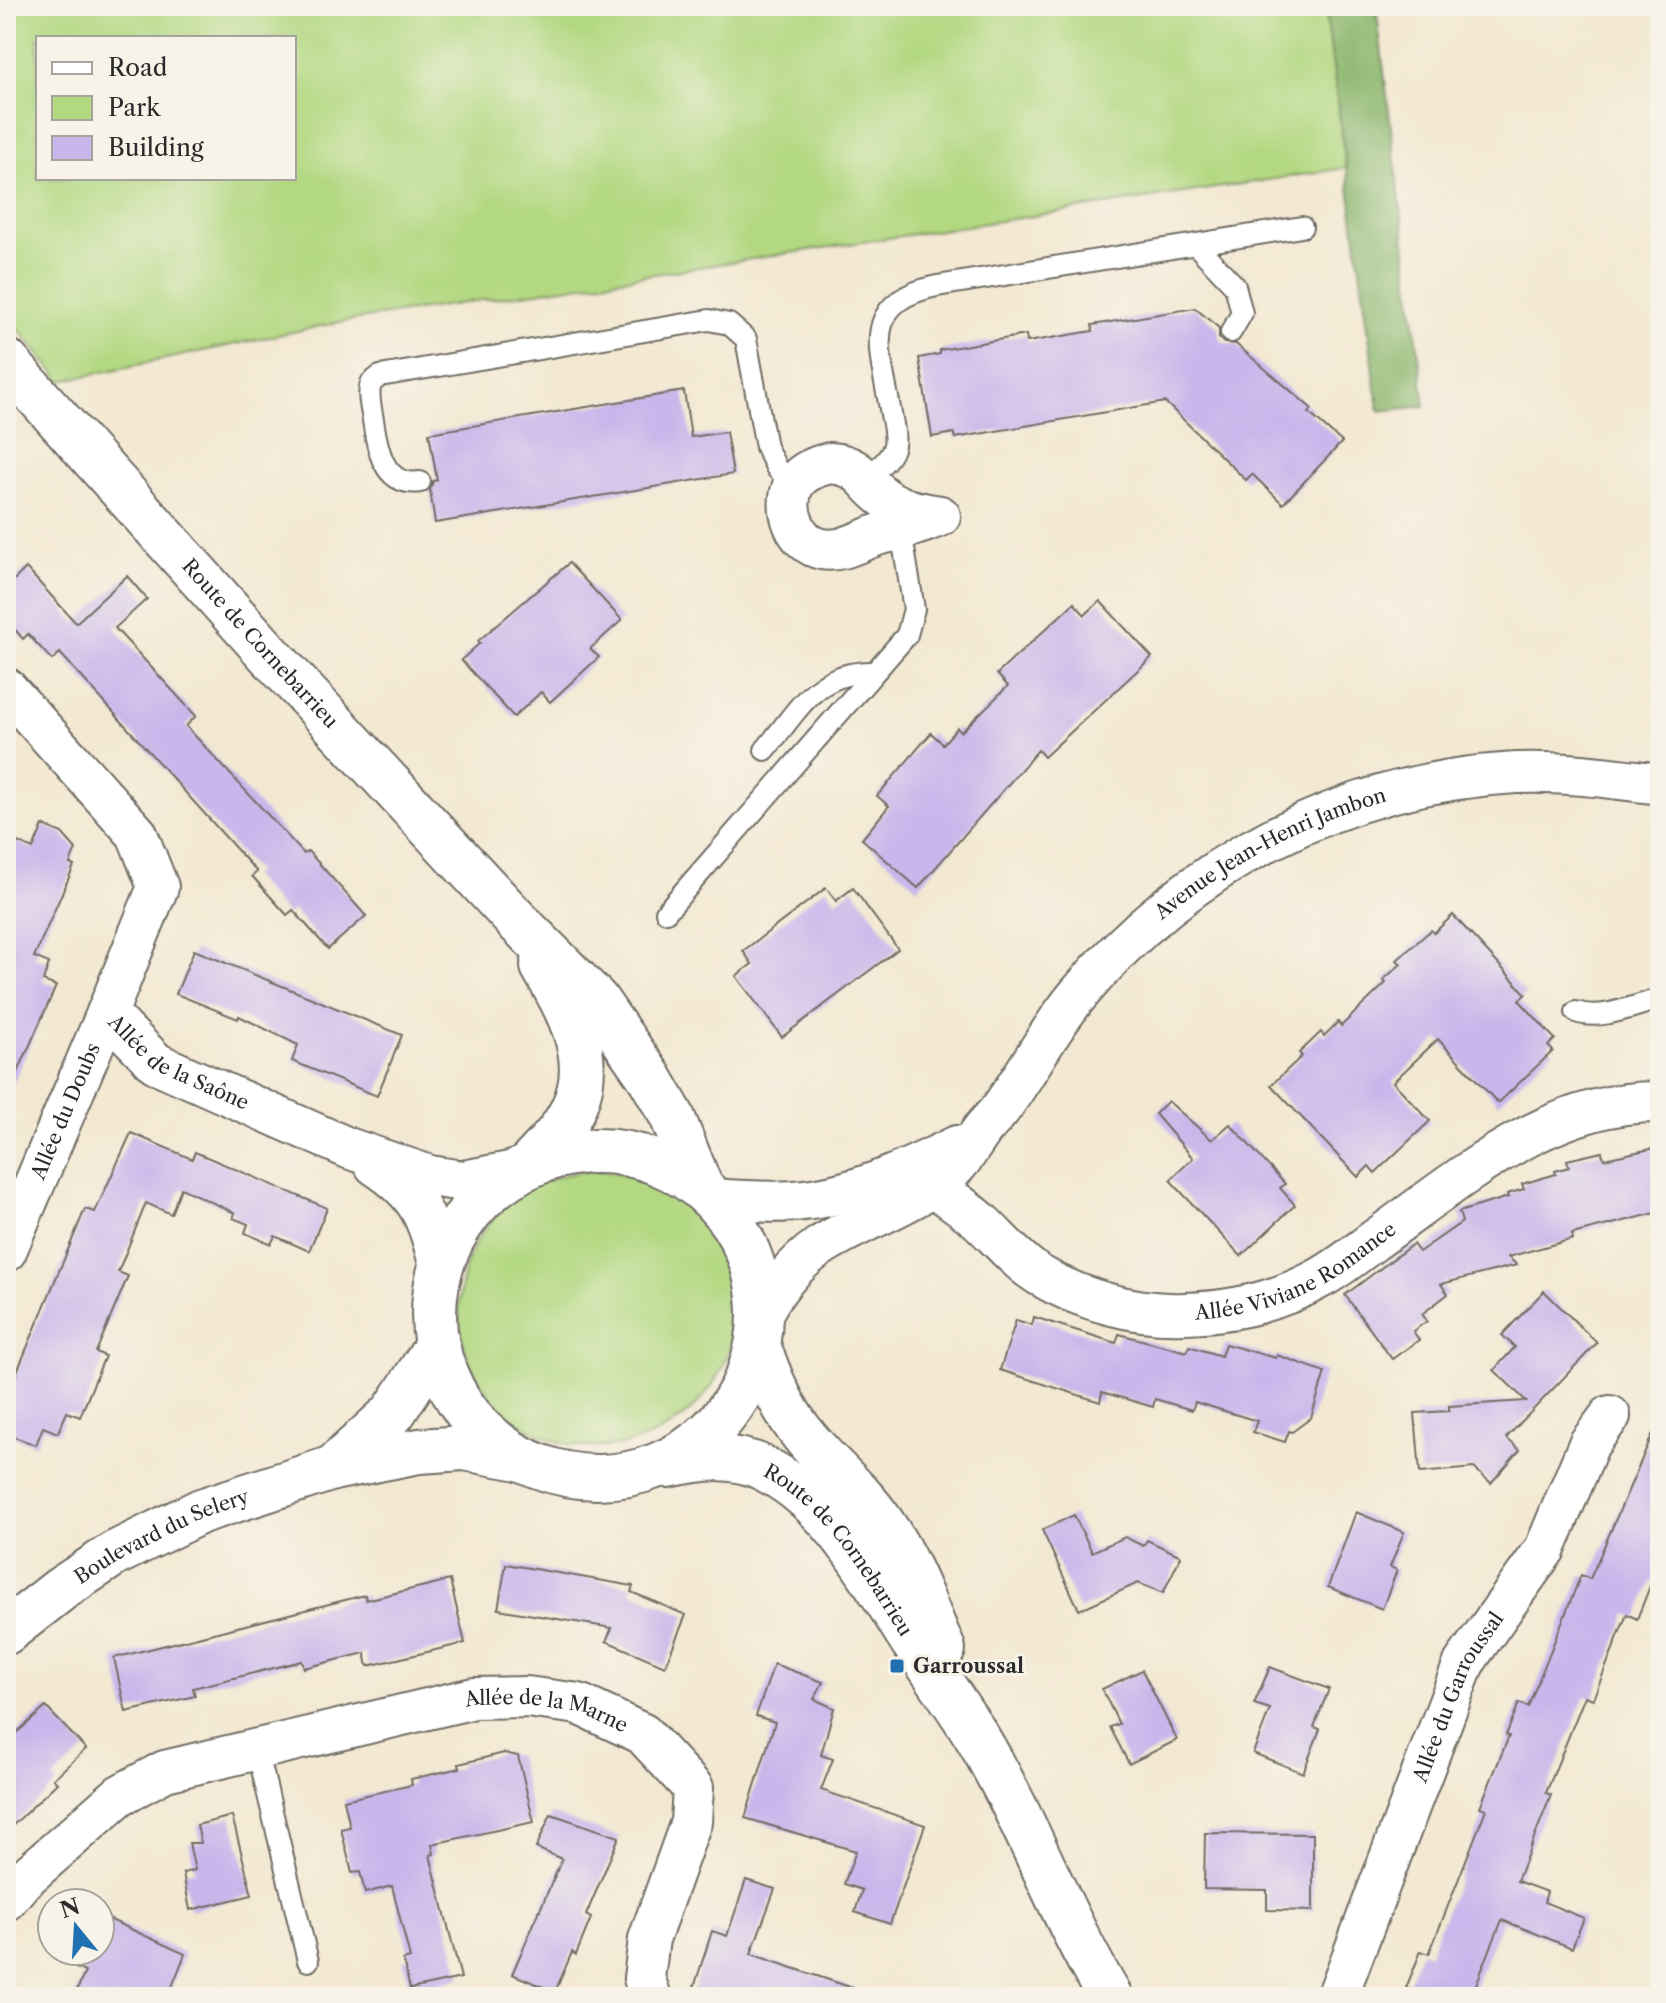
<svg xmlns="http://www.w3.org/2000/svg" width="1666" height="2003" viewBox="0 0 1666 2003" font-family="'Libre Caslon Text',serif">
<rect width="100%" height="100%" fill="#f7f3e8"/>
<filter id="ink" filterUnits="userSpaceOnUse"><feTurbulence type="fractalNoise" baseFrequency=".0125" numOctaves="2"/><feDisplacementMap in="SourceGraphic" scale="16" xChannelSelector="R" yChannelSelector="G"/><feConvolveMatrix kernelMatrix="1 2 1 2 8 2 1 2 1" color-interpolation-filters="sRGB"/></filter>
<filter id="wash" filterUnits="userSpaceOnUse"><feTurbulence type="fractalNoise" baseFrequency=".006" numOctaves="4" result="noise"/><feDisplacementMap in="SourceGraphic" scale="32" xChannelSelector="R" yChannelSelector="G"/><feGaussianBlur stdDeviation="1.8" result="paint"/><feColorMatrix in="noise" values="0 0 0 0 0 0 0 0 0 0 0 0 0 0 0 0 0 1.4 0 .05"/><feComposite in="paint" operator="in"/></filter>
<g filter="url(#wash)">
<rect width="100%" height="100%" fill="#f3e8d1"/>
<!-- green -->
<g fill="#b2d881" stroke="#6e8256" stroke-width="2" fill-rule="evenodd">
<path d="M6 6H1325L1346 168 340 322 61 381 6 314ZM38 38H294V178H38Z"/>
<circle cx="597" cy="1309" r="138"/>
</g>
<!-- forest -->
<polygon fill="#8db86f" stroke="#5c724d" stroke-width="2" points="1325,6 1376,6 1425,406 1379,411"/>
<g id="blocks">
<!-- building -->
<g fill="#c9b6eb">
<polygon points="1195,308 1219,328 1219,338 1224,343 1236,344 1312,409 1309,413 1342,442 1283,504 1252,474 1246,480 1165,402 955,438 954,433 932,437 919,358 940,354 940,350 1026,335 1027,342 1093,331 1092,325"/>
<polygon points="684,391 691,437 726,432 733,474 435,523 430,490 433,481 437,480 429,433"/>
<polygon points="569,563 622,620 590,649 599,657 550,702 541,692 514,717 461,660 480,643 478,641"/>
<polygon points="26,568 76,623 127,576 147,599 115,628 196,716 186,726 304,854 308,851 366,916 328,949 293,910 287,915 252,876 257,872 60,653 52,660 28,634 23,639 6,619 6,588"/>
<polygon points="1100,601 1152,657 1044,757 1038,750 918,888 862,839 889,806 877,796 931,733 943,744 957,728 961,732 1008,686 997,674 1074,603 1085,615"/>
<polygon points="43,825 62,833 76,849 70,864 74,866 34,957 49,963 43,981 56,986 6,1099 6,837 33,849"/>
<polygon points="826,888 836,901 853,888 898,949 782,1037 736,976 752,964 743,951"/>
<polygon points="1453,915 1526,994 1519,1000 1555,1039 1548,1046 1553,1051 1498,1103 1438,1039 1393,1082 1430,1121 1375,1173 1369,1166 1358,1177 1271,1085 1302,1056 1299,1053 1321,1032 1324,1036 1338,1022 1341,1026 1386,983 1383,980 1401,964 1397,960 1431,930 1434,933"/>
<polygon points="194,950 402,1035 377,1096 292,1061 298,1045 239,1016 238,1019 176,994"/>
<polygon points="1168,1101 1212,1140 1230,1124 1285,1184 1280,1188 1295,1205 1241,1256 1170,1180 1193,1158 1155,1114"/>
<polygon points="131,1133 192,1159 195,1152 327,1208 309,1251 275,1236 271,1244 245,1233 248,1224 233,1218 235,1213 181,1188 171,1214 146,1203 118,1272 128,1276 96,1352 105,1356 80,1417 67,1412 58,1433 43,1427 36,1445 6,1434 6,1398 85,1209 95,1212"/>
<polygon points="1660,1147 1660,1212 1572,1234 1573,1239 1508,1257 1517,1265 1441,1284 1448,1294 1422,1314 1427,1321 1413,1331 1419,1340 1392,1359 1345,1295 1413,1244 1419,1252 1462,1222 1459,1212 1508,1197 1507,1194 1524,1189 1522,1184 1556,1174 1555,1171 1569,1167 1567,1160 1602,1152 1604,1159"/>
<polygon points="1544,1291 1597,1343 1506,1438 1520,1450 1491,1483 1474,1468 1420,1473 1415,1413 1449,1411 1449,1406 1526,1401 1494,1370 1515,1347 1502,1335"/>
<polygon points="1034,1317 1116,1343 1119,1334 1187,1352 1189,1346 1221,1356 1225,1344 1276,1358 1277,1355 1325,1372 1311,1418 1292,1432 1289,1431 1285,1442 1253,1432 1257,1421 1195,1402 1192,1410 1155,1399 1153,1407 1102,1392 1100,1402 1000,1370 1016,1320 1032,1325"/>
<polygon points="1660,1417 1660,1584 1652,1581 1637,1619 1627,1614 1593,1699 1585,1696 1546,1793 1551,1795 1517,1881 1547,1892 1544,1902 1584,1918 1572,1948 1502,1920 1471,1997 1429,1997 1406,1988 1421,1951 1429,1954 1457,1883 1486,1809 1480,1807 1509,1736 1506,1735 1519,1703 1528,1707 1581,1575 1590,1579"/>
<polygon points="1356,1512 1404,1532 1390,1567 1397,1570 1382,1609 1328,1587"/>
<polygon points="1074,1515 1092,1552 1125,1537 1143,1546 1147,1540 1181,1556 1163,1593 1138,1583 1079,1610 1042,1530"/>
<polygon points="506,1564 633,1586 631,1592 686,1615 665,1666 606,1641 612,1628 498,1609"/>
<polygon points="450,1580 465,1643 368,1666 365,1653 304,1668 302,1661 193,1688 195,1696 126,1712 114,1658 365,1595 366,1600"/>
<polygon points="774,1664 823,1682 814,1699 834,1708 821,1755 833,1759 821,1790 925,1825 890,1924 855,1912 862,1890 844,1884 856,1851 745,1818 775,1722 756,1716"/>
<polygon points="1270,1667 1329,1689 1314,1727 1320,1729 1303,1773 1253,1753 1270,1709 1254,1704"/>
<polygon points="1142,1670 1177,1740 1129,1764 1110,1727 1119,1724 1102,1689"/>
<polygon points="46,1707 86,1749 53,1779 57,1783 6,1832 6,1742"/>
<polygon points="504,1753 518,1756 534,1822 432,1844 434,1854 430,1855 461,1978 410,1989 403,1960 410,1958 392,1886 365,1893 360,1872 352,1873 341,1829 350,1827 344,1800 412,1785 411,1779 460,1768 459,1764"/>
<polygon points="551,1814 619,1837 586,1915 591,1918 576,1955 572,1952 555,1992 512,1974 562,1859 536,1848"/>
<polygon points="232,1816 252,1895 190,1910 183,1873 195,1870 189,1843 201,1843 197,1825"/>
<polygon points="1205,1833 1313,1834 1313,1911 1267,1910 1267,1890 1204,1889"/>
<polygon points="746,1880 775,1889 751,1954 862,1991 861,1997 691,1997 712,1931 727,1936"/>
<polygon points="100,1915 185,1954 168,1997 74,1997 85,1972 76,1968 83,1951 100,1951"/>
</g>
</g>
</g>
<g filter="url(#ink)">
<use href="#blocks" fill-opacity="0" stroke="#716d65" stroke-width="2"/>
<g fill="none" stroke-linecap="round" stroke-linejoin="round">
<defs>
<g id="service">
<polyline points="1196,245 1235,286 1242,313 1231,332"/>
<path d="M866 478C876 469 891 460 894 445 896 436 893 424 891 414 881 353 857 302 937 286L1302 227"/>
<path d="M420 482C383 487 377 447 373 420 371 407 367 395 371 383L380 376 709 320 729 324 746 339 766 447 777 469 795 484"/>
<path d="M765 750C799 710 815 671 873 672"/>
<polyline points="666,912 907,635 914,609 901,531"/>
<path d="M1576 1012C1601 1021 1636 1005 1660 999"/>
<polyline points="257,1749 308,1961"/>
</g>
<g id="minor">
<path d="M830 463C865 465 865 488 891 502 906 511 923 513 940 516 920 524 902 530 881 534 861 539 844 553 822 549 795 544 782 508 794 484 802 471 817 466 830 463Z"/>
<path id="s1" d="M6 688 137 834 158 887 107 1013 156 1063 348 1148 430 1176 463 1181 519 1170"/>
<path d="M375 1165C421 1195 427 1217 440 1267"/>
<path id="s2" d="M933 1186C949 1198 967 1209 981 1222 1000 1240 1017 1261 1039 1275 1081 1300 1135 1315 1184 1313 1232 1312 1280 1301 1322 1277 1340 1267 1356 1254 1372 1242 1458 1181 1548 1100 1660 1102"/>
<path d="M713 1199C740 1201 767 1203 794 1201 851 1197 906 1171 957 1146"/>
<path id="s3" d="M6 1251 107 1013"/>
<path id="s4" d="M761 1316C773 1290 796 1263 819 1247 863 1218 916 1205 954 1168 966 1156 973 1142 983 1129 988 1123 994 1117 999 1111 1027 1074 1047 1032 1077 996 1186 864 1344 782 1516 773 1564 771 1612 778 1660 784"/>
<path id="s5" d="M6 1900 22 1881 120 1795 165 1771 474 1698 527 1697 579 1704 643 1734 693 1788 691 1822 649 1939 644 1978 651 1997"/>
<path id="s6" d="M1337 1997 1464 1663 1545 1549 1589 1444 1610 1416"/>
</g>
<g id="tertiary">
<polyline points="333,1468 393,1413 436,1347"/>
<path id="s7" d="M6 1632 61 1589 114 1554 201 1511 333 1468 419 1451 464 1448 519 1458"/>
</g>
<g id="secondary">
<path id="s8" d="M6 361 266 651 518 922 596 1000 650 1078 672 1116 700 1186"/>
<circle cx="597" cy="1314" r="163"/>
<path d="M529 1165C538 1155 549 1144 558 1133 604 1073 575 1022 543 966"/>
<path d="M758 1345C770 1379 782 1409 805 1437 829 1467 859 1489 882 1523 909 1561 925 1607 943 1649"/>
<path id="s9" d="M668 1465C701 1458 732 1453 763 1468 829 1500 869 1572 906 1631 929 1667 955 1701 977 1737 1027 1821 1060 1914 1110 1997"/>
</g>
</defs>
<!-- service casing -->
<use href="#service" stroke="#716d65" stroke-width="24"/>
<!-- minor casing -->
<use href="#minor" stroke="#716d65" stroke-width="44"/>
<!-- tertiary casing -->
<use href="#tertiary" stroke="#716d65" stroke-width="48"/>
<!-- secondary casing -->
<use href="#secondary" stroke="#716d65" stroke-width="48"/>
<!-- service -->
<use href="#service" stroke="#fff" stroke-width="20"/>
<!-- minor -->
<use href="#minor" stroke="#fff" stroke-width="40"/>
<!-- tertiary -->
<use href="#tertiary" stroke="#fff" stroke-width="44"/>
<!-- secondary -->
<use href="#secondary" stroke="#fff" stroke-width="44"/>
</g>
</g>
<!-- markers -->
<rect fill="#1f6fb2" stroke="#f7f3e8" stroke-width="3" x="889" y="1658" width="16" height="16" rx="4"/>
<g text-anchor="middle" stroke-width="6" stroke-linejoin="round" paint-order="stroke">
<!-- street labels -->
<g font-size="20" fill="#2b2b2b" stroke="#f7f3e8">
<text dy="7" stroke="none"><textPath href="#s8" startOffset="380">Route de Cornebarrieu</textPath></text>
<text dy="7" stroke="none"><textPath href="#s4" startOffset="704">Avenue Jean-Henri Jambon</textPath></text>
<text dy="7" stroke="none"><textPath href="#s1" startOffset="478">Allée de la Saône</textPath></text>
<text dy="7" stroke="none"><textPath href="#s3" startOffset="152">Allée du Doubs</textPath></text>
<text dy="7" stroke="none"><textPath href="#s2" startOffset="412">Allée Viviane Romance</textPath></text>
<text dy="7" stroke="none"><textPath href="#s7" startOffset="184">Boulevard du Selery</textPath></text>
<text dy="7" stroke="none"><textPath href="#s9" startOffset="210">Route de Cornebarrieu</textPath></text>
<text dy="7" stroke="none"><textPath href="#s6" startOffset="324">Allée du Garroussal</textPath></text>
<text dy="7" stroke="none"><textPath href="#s5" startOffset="598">Allée de la Marne</textPath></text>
</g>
<!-- poi labels -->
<g font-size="20" font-weight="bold" fill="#2b2b2b" stroke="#f7f3e8" text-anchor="start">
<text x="913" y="1673">Garroussal</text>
</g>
</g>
<!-- margin -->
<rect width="1666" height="2003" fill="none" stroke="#f7f3e8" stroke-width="32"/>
<!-- legend -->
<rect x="36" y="36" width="260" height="144" fill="#f7f3e8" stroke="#a5a39c" stroke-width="2"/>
<rect x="52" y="62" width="40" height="12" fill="#ffffff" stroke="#a5a39c" stroke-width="2"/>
<text x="108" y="76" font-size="24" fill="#2b2b2b">Road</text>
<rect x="52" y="96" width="40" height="24" fill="#b2d881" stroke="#a5a39c" stroke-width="2"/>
<text x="108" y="116" font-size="24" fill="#2b2b2b">Park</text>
<rect x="52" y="136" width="40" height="24" fill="#c9b6eb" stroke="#a5a39c" stroke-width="2"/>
<text x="108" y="156" font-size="24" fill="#2b2b2b">Building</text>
<!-- north arrow -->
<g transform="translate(76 1927) rotate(342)"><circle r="38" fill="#f7f3e8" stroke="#a5a39c" stroke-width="2"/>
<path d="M0-6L14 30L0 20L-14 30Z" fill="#1f6fb2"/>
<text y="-12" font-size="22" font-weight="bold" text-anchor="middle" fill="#2b2b2b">N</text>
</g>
</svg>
